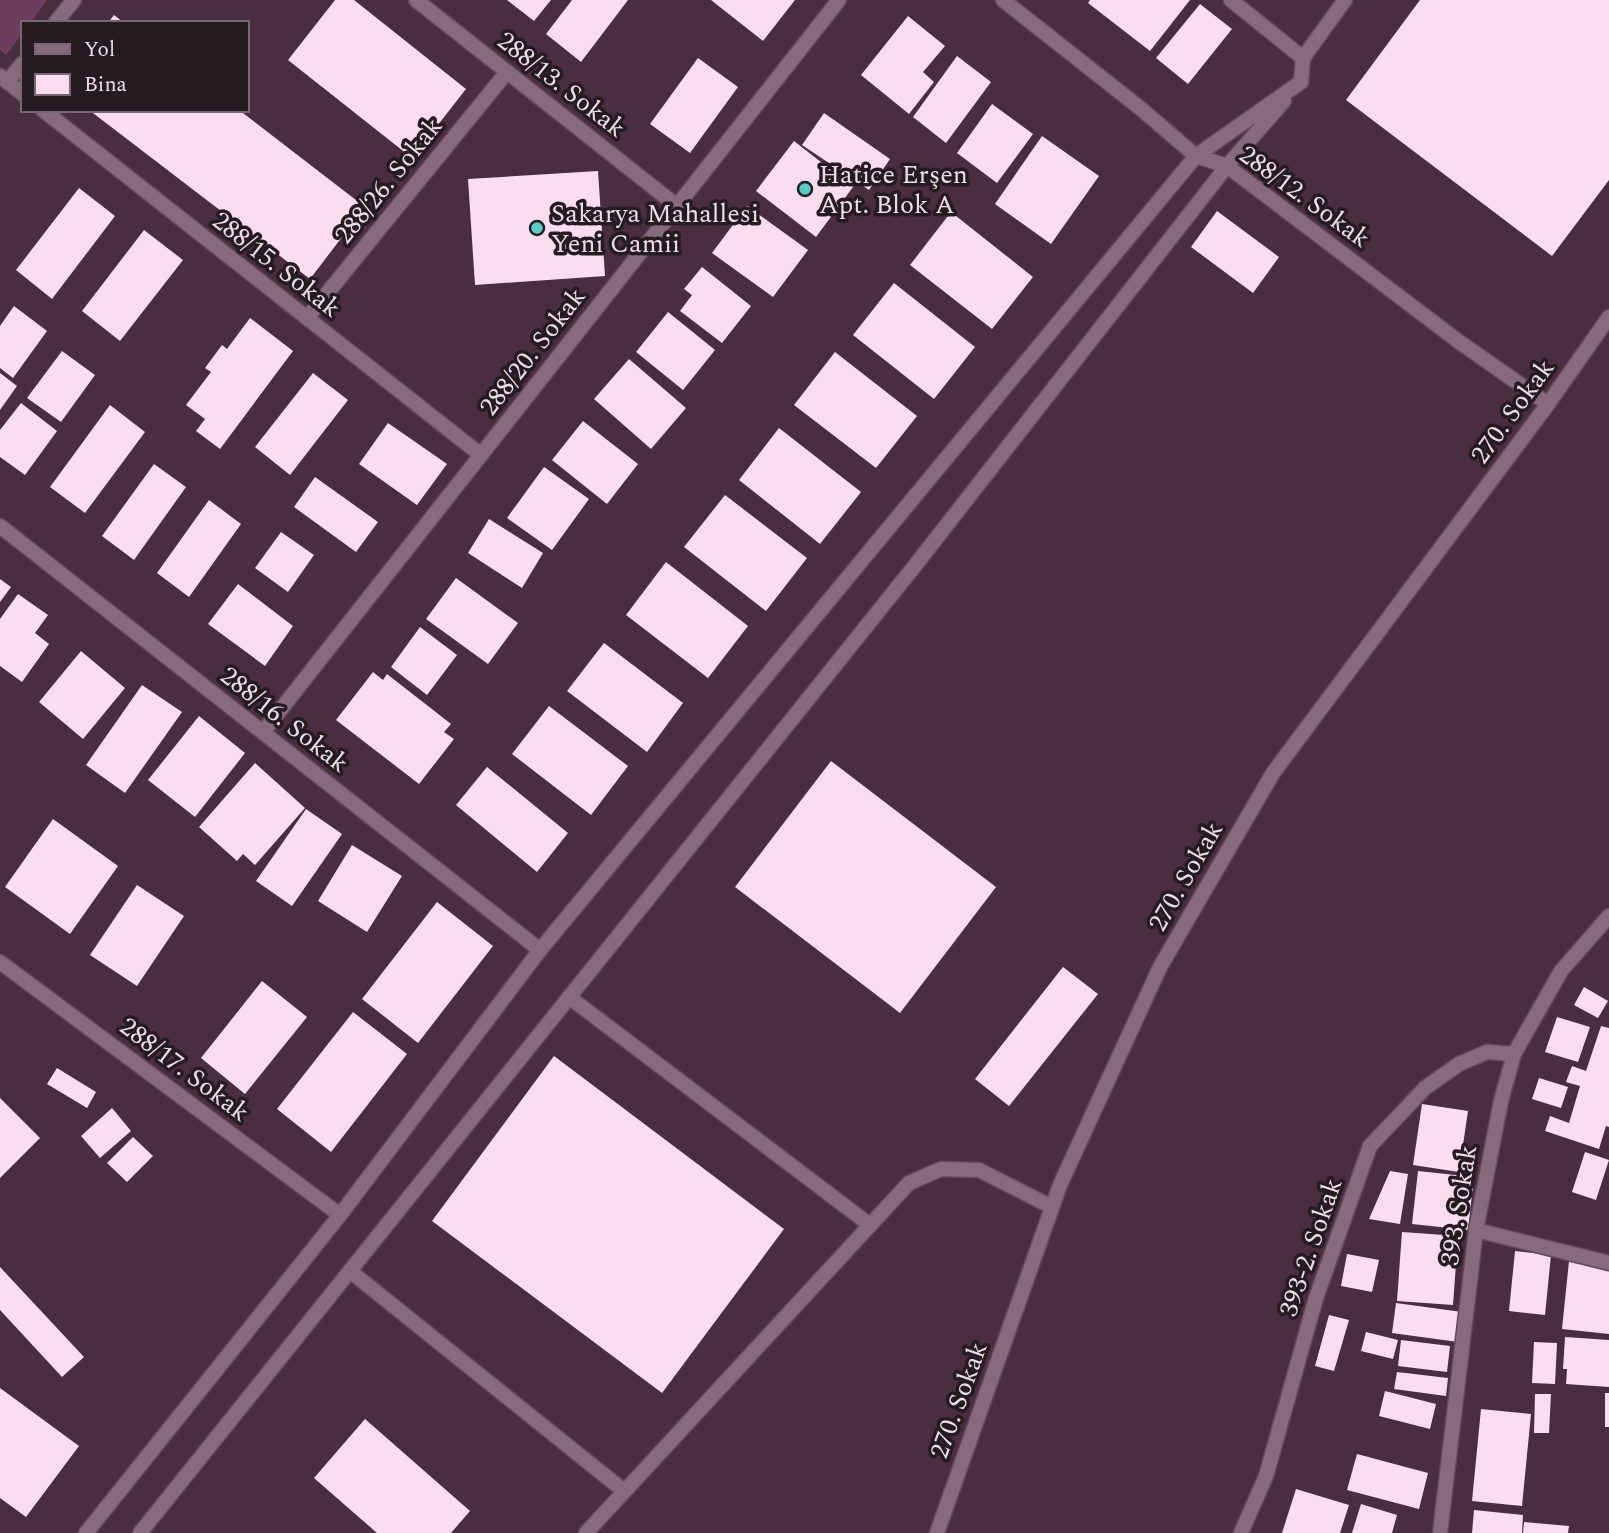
<svg xmlns="http://www.w3.org/2000/svg" width="1609" height="1533" viewBox="0 0 1609 1533" font-family="Spectral,serif">
<rect width="100%" height="100%" fill="#482e3f"/>
<!-- green -->
<polygon fill="#6d3d5d" points="0,0 47,0 30,23 23,23 23,33 6,55 0,50"/>
<!-- building -->
<g fill="#fcddf0">
<polygon points="335,0 354,0 466,89 412,158 288,60"/>
<polygon points="507,0 551,0 534,21"/>
<polygon points="572,0 628,0 581,62 546,34"/>
<polygon points="711,0 795,0 763,41"/>
<polygon points="1090,0 1190,0 1150,51 1088,3"/>
<polygon points="1420,0 1609,0 1609,180 1552,256 1346,100"/>
<polygon points="1200,4 1232,29 1188,84 1156,58"/>
<polygon points="114,15 124,23 108,23"/>
<polygon points="908,16 945,46 923,72 934,82 909,114 861,75"/>
<polygon points="957,56 991,82 946,143 913,117"/>
<polygon points="698,58 738,87 690,153 650,124"/>
<polygon points="992,104 1033,134 997,183 957,153"/>
<polygon points="89,110 239,110 365,207 310,279"/>
<polygon points="824,113 890,159 869,190 802,145"/>
<polygon points="1042,136 1099,176 1051,244 995,204"/>
<polygon points="794,141 853,187 816,237 756,191"/>
<polygon points="598,171 605,276 475,285 468,179"/>
<polygon points="79,188 115,216 52,299 16,270"/>
<polygon points="747,206 808,250 773,297 712,253"/>
<polygon points="1217,211 1279,257 1253,293 1191,247"/>
<polygon points="951,212 1033,277 992,329 910,265"/>
<polygon points="144,230 183,260 120,341 82,311"/>
<polygon points="702,267 751,306 722,343 680,311 692,295 684,289"/>
<polygon points="894,283 975,347 934,399 853,335"/>
<polygon points="14,306 47,331 13,378 0,368 0,326"/>
<polygon points="668,312 715,350 683,390 636,352"/>
<polygon points="250,318 293,351 220,449 196,431 205,419 186,405 211,372 205,368 222,345 227,349"/>
<polygon points="62,351 95,375 61,422 27,398"/>
<polygon points="835,352 917,416 876,468 794,405"/>
<polygon points="629,359 686,408 651,449 594,399"/>
<polygon points="0,373 17,386 0,410"/>
<polygon points="313,373 348,400 290,475 255,447"/>
<polygon points="21,403 57,431 25,475 0,457 0,430"/>
<polygon points="110,405 145,432 85,513 50,487"/>
<polygon points="583,421 638,464 607,504 552,460"/>
<polygon points="388,423 447,464 417,505 359,464"/>
<polygon points="779,428 861,492 820,544 739,480"/>
<polygon points="154,464 186,487 134,560 102,536"/>
<polygon points="544,467 589,499 552,550 507,518"/>
<polygon points="315,477 378,522 356,552 294,507"/>
<polygon points="725,495 807,558 766,611 684,547"/>
<polygon points="209,500 241,524 189,597 157,573"/>
<polygon points="489,519 543,553 522,588 468,553"/>
<polygon points="281,532 314,555 288,592 255,568"/>
<polygon points="666,562 748,626 708,678 626,615"/>
<polygon points="456,578 518,623 488,664 426,619"/>
<polygon points="0,579 11,587 0,602"/>
<polygon points="238,584 293,626 265,666 208,624"/>
<polygon points="18,594 48,615 35,633 49,644 22,682 0,666 0,619"/>
<polygon points="420,627 457,655 427,695 391,667"/>
<polygon points="604,643 683,703 647,752 567,691"/>
<polygon points="81,651 125,688 83,739 39,702"/>
<polygon points="373,672 383,680 387,674 451,724 444,732 454,739 419,784 336,720"/>
<polygon points="142,685 182,712 125,793 86,765"/>
<polygon points="549,706 628,766 591,815 512,754"/>
<polygon points="199,716 245,753 195,817 148,780"/>
<polygon points="831,761 996,887 900,1013 735,887"/>
<polygon points="255,763 305,808 255,865 243,854 237,861 199,827"/>
<polygon points="487,767 568,833 537,872 456,805"/>
<polygon points="306,809 342,834 292,906 256,881"/>
<polygon points="53,819 118,866 70,934 5,887"/>
<polygon points="352,845 402,876 367,932 318,901"/>
<polygon points="137,885 184,916 137,986 90,955"/>
<polygon points="437,902 493,946 418,1043 362,999"/>
<polygon points="1063,967 1098,994 1009,1106 975,1079"/>
<polygon points="262,981 307,1017 245,1094 201,1058"/>
<polygon points="1584,987 1608,1001 1598,1018 1574,1005"/>
<polygon points="353,1012 407,1054 331,1152 277,1109"/>
<polygon points="1557,1017 1590,1027 1578,1062 1545,1052"/>
<polygon points="1601,1026 1609,1028 1609,1127 1606,1126 1599,1149 1545,1131 1550,1116 1569,1123 1580,1086 1566,1082 1572,1066 1586,1071"/>
<polygon points="554,1056 784,1229 662,1393 432,1221"/>
<polygon points="57,1068 96,1092 87,1108 47,1084"/>
<polygon points="1539,1078 1568,1087 1561,1108 1532,1099"/>
<polygon points="0,1098 40,1138 0,1178"/>
<polygon points="1422,1104 1468,1111 1459,1172 1413,1165"/>
<polygon points="112,1108 131,1131 100,1158 81,1136"/>
<polygon points="133,1137 153,1156 127,1182 107,1163"/>
<polygon points="1585,1152 1609,1160 1596,1200 1572,1192"/>
<polygon points="1390,1171 1408,1174 1400,1224 1369,1219"/>
<polygon points="1418,1171 1474,1177 1468,1230 1412,1224"/>
<polygon points="1402,1232 1458,1236 1453,1305 1397,1301"/>
<polygon points="1515,1251 1551,1255 1545,1315 1509,1311"/>
<polygon points="1347,1254 1379,1260 1372,1292 1341,1286"/>
<polygon points="1569,1261 1609,1266 1609,1334 1562,1329"/>
<polygon points="0,1267 84,1357 62,1377 0,1310"/>
<polygon points="1396,1303 1462,1312 1458,1342 1392,1333"/>
<polygon points="1329,1315 1349,1320 1334,1371 1315,1366"/>
<polygon points="1366,1332 1398,1340 1393,1359 1361,1351"/>
<polygon points="1565,1337 1609,1340 1609,1387 1566,1384 1567,1369 1563,1369"/>
<polygon points="1401,1340 1450,1346 1447,1372 1398,1366"/>
<polygon points="1534,1342 1557,1343 1555,1384 1532,1383"/>
<polygon points="1397,1372 1448,1378 1446,1396 1394,1389"/>
<polygon points="0,1388 79,1446 26,1517 0,1498"/>
<polygon points="1385,1391 1436,1404 1430,1429 1379,1416"/>
<rect x="1605" y="1393" width="4" height="34"/>
<polygon points="1535,1394 1551,1394 1549,1433 1534,1433"/>
<polygon points="1481,1409 1531,1414 1522,1506 1472,1501"/>
<polygon points="365,1419 470,1511 451,1533 377,1533 314,1478"/>
<polygon points="1357,1454 1428,1473 1419,1509 1347,1490"/>
<polygon points="1296,1489 1349,1505 1340,1533 1282,1533"/>
<polygon points="1361,1504 1397,1515 1392,1533 1352,1533"/>
<polygon points="1474,1510 1523,1515 1522,1533 1472,1533"/>
<polygon points="1524,1522 1569,1526 1568,1533 1523,1533"/>
</g>
<g fill="none" stroke-linecap="round" stroke-linejoin="round">
<defs>
<g id="minor">
<polyline points="416,0 677,206"/>
<polyline points="1231,0 1303,58"/>
<polyline points="55,23 74,0"/>
<polyline points="0,76 23,94"/>
<polyline points="7,82 23,63"/>
<polyline points="1301,82 1303,58 1345,0"/>
<polyline points="43,110 481,455"/>
<polyline points="307,318 507,72"/>
<polyline points="0,526 540,950"/>
<polyline points="263,732 839,0"/>
<polyline points="0,962 340,1215"/>
<polyline points="569,997 870,1225"/>
<polyline points="1476,1230 1609,1263"/>
<polyline points="350,1271 624,1491"/>
<polyline points="586,1533 909,1183 941,1169 979,1170 1052,1207"/>
<polyline points="1241,1533 1266,1476 1316,1298 1370,1146 1425,1088 1459,1064 1487,1052 1514,1054"/>
</g>
<g id="tertiary">
<polyline points="1003,0 1140,108 1196,156 1227,166 1458,341 1548,404"/>
<polyline points="86,1533 340,1215 540,950 1196,156 1301,82"/>
<polyline points="140,1533 917,563 1227,166 1284,101"/>
<polyline points="937,1533 1060,1185 1160,967 1273,773 1548,404 1609,317"/>
<polyline points="1440,1533 1476,1230 1501,1101 1514,1054 1561,971 1609,916"/>
</g>
</defs>
<!-- minor casing -->
<use href="#minor" stroke="#634a5a" stroke-width="17"/>
<!-- tertiary casing -->
<use href="#tertiary" stroke="#634a5a" stroke-width="17"/>
<!-- minor -->
<use href="#minor" stroke="#886a7d" stroke-width="14"/>
<!-- tertiary -->
<use href="#tertiary" stroke="#886a7d" stroke-width="14"/>
</g>
<!-- markers -->
<g fill="#56cec3" stroke="#271b22" stroke-width="2.5">
<circle cx="805" cy="189" r="7"/>
<circle cx="537" cy="228" r="7"/>
</g>
<g text-anchor="middle" stroke-width="7" stroke-linejoin="round" paint-order="stroke">
<!-- street labels -->
<g font-size="26" fill="#eedde7" stroke="#271b22">
<text transform="translate(562 84) rotate(38)" y="9">288/13. Sokak</text>
<text transform="translate(388 180) rotate(-51)" y="9">288/26. Sokak</text>
<text transform="translate(1305 196) rotate(36)" y="9">288/12. Sokak</text>
<text transform="translate(277 264) rotate(38)" y="9">288/15. Sokak</text>
<text transform="translate(532 351) rotate(-52)" y="9">288/20. Sokak</text>
<text transform="translate(1512 411) rotate(-54)" y="9">270. Sokak</text>
<text transform="translate(285 719) rotate(38)" y="9">288/16. Sokak</text>
<text transform="translate(1185 876) rotate(-60)" y="9">270. Sokak</text>
<text transform="translate(185 1069) rotate(37)" y="9">288/17. Sokak</text>
<text transform="translate(1458 1205) rotate(-81)" y="9">393. Sokak</text>
<text transform="translate(1310 1247) rotate(-71)" y="9">393-2. Sokak</text>
<text transform="translate(958 1400) rotate(-70)" y="9">270. Sokak</text>
</g>
<!-- poi labels -->
<g font-size="26" fill="#eedde7" stroke="#271b22" text-anchor="start">
<text x="819" y="183">Hatice Erşen<tspan x="819" dy="30">Apt. Blok A</tspan></text>
<text x="551" y="222">Sakarya Mahallesi<tspan x="551" dy="30">Yeni Camii</tspan></text>
</g>
</g>
<!-- legend -->
<rect x="21" y="21" width="228" height="91" fill="#271b22" stroke="#776971" stroke-width="2"/>
<rect x="35" y="44" width="35" height="10" fill="#886a7d" stroke="#776971" stroke-width="2"/>
<text x="84" y="56" font-size="21" fill="#eedde7">Yol</text>
<rect x="35" y="74" width="35" height="21" fill="#fcddf0" stroke="#776971" stroke-width="2"/>
<text x="84" y="91" font-size="21" fill="#eedde7">Bina</text>
</svg>
